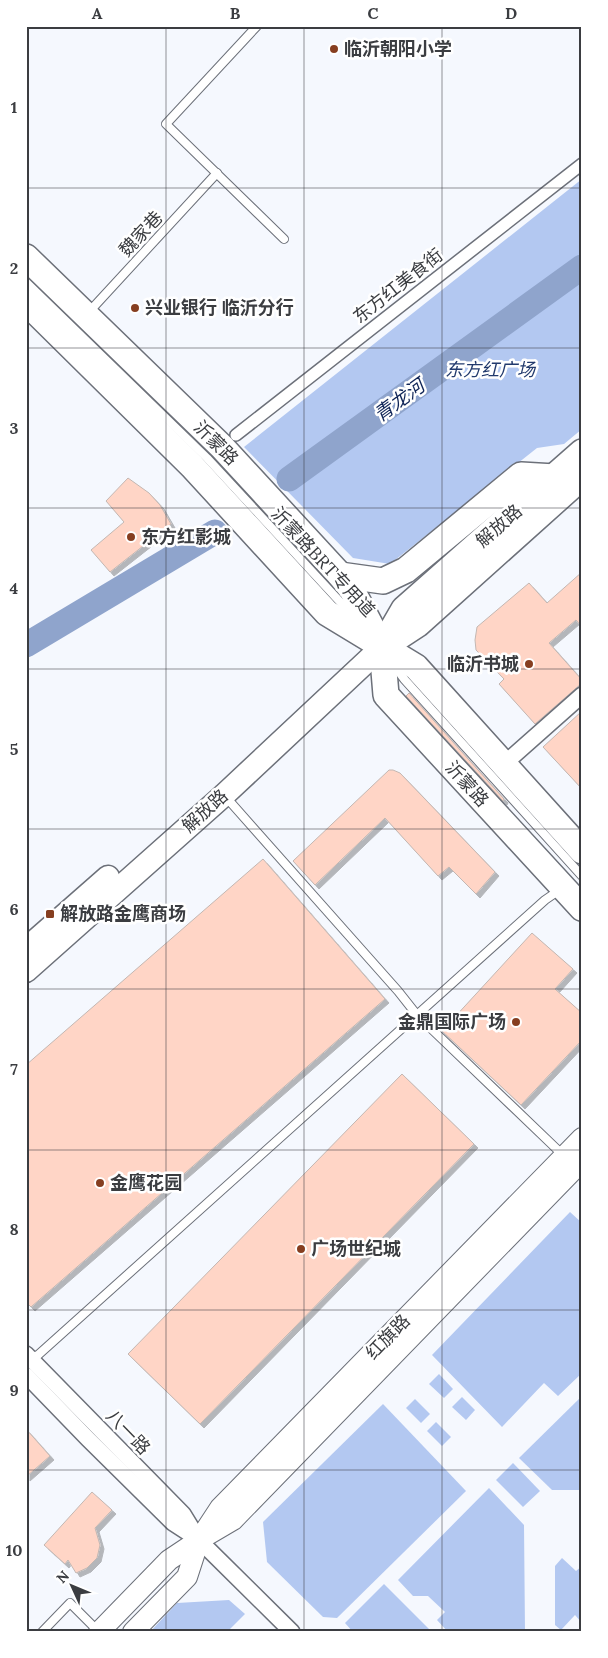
<svg xmlns="http://www.w3.org/2000/svg" width="608" height="1658" viewBox="0 0 608 1658" font-family="Lora,'Noto Sans SC',serif">
<defs>
<filter id="shadow"><feDropShadow dx="4" dy="4" stdDeviation="0" flood-color="#0004"/></filter>
</defs>
<rect width="100%" height="100%" fill="#f5f8fe"/>
<!-- green -->
<g fill="#b3c8f1">
<polygon points="582,179 582,429 564,444 537,448 390,564 353,558 244,447"/>
<polygon points="570,1212 582,1223 582,1373 558,1396 544,1383 502,1427 432,1355"/>
<polygon points="439,1374 453,1389 444,1398 429,1384"/>
<polygon points="582,1396 582,1490 552,1490 519,1458"/>
<polygon points="462,1397 475,1410 466,1420 452,1407"/>
<polygon points="415,1399 430,1414 421,1423 406,1408"/>
<polygon points="383,1404 466,1491 337,1618 323,1617 267,1562 263,1522"/>
<polygon points="436,1422 451,1437 442,1446 427,1431"/>
<polygon points="513,1463 540,1491 523,1507 496,1480"/>
<polygon points="489,1488 524,1525 525,1632 448,1632 437,1620 445,1612 428,1596 413,1596 398,1580"/>
<polygon points="562,1558 576,1571 582,1566 582,1623 575,1615 561,1630 555,1625 555,1566"/>
<polygon points="384,1584 432,1632 353,1632 345,1623"/>
<polygon points="229,1600 245,1614 227,1632 150,1632 177,1603"/>
</g>
<g fill="none" stroke-linecap="round" stroke-linejoin="round">
<!-- river -->
<g stroke="#8fa4cc" stroke-width="25">
<polyline points="289,479 582,267"/>
<polyline points="26,645 215,532"/>
</g>
</g>
<!-- building -->
<g fill="#ffd5c6" stroke="#c3b7b2" filter="url(#shadow)">
<polygon points="128,478 149,493 160,505 171,524 110,572 91,550 124,522 106,501"/>
<polygon points="582,572 582,627 576,620 549,643 582,680 582,683 535,724 499,684 504,679 476,650 475,640 477,627 529,583 547,603"/>
<polygon points="409,693 504,799 503,801 406,696"/>
<polygon points="582,711 582,789 543,747"/>
<polygon points="389,770 393,770 400,773 495,872 476,894 449,867 438,876 385,818 315,885 293,861"/>
<polygon points="263,859 385,999 31,1307 26,1302 26,1065"/>
<polygon points="532,933 573,969 555,989 582,1013 582,1040 521,1105 442,1031"/>
<polygon points="402,1074 474,1144 200,1424 128,1354"/>
<polygon points="26,1429 50,1456 26,1477"/>
<polygon points="92,1492 112,1510 95,1528 100,1545 97,1558 87,1568 76,1573 68,1560 65,1564 44,1545"/>
</g>
<g fill="none" stroke-linecap="round" stroke-linejoin="round">
<defs>
<g id="service">
<polyline points="257,26 166,124 284,239"/>
<polyline points="26,282 207,458 355,618"/>
<polyline points="88,313 217,173"/>
<polyline points="393,664 404,679 582,876"/>
<polyline points="225,796 398,991 417,1015 564,1156"/>
<polyline points="28,1358 38,1355 545,900 561,889"/>
<polyline points="42,1632 70,1603 99,1632"/>
</g>
<polyline id="pedestrian" points="236,435 582,164"/>
<g id="minor">
<polyline points="503,765 582,695"/>
<polyline points="26,1354 183,1514 199,1540 292,1632"/>
<polyline points="26,1375 88,1439 173,1523 193,1536"/>
</g>
<g id="tertiary">
<polyline points="99,1632 169,1560 199,1540 233,1520 582,1161"/>
<polyline points="133,1632 187,1577 199,1540 220,1508 582,1138"/>
</g>
<g id="secondary">
<polyline points="26,949 108,877"/>
<polyline points="26,971 224,795 382,647"/>
</g>
<g id="primary">
<polyline points="26,257 222,447 340,575 352,590 382,647 386,695 582,908"/>
<polyline points="26,302 192,466 327,613 416,667 582,851"/>
<polyline points="340,575 383,581 406,570 521,475 555,477"/>
<polyline points="386,645 418,624 582,477"/>
<polyline points="382,647 404,609 582,452"/>
</g>
</defs>
<!-- service casing -->
<use href="#service" stroke="#6c7079" stroke-width="10"/>
<!-- pedestrian casing -->
<use href="#pedestrian" stroke="#6c7079" stroke-width="14"/>
<!-- minor casing -->
<use href="#minor" stroke="#6c7079" stroke-width="18"/>
<!-- tertiary casing -->
<use href="#tertiary" stroke="#6c7079" stroke-width="22"/>
<!-- secondary casing -->
<use href="#secondary" stroke="#6c7079" stroke-width="25"/>
<!-- primary casing -->
<use href="#primary" stroke="#6c7079" stroke-width="28"/>
<!-- service -->
<use href="#service" stroke="#fff" stroke-width="8"/>
<!-- pedestrian -->
<use href="#pedestrian" stroke="#fff" stroke-width="11"/>
<!-- minor -->
<use href="#minor" stroke="#fff" stroke-width="15"/>
<!-- tertiary -->
<use href="#tertiary" stroke="#fff" stroke-width="20"/>
<!-- secondary -->
<use href="#secondary" stroke="#fff" stroke-width="22"/>
<!-- primary -->
<use href="#primary" stroke="#fff" stroke-width="25"/>
</g>
<!-- grid -->
<path fill="none" stroke="#3b3d41" stroke-width="1" stroke-opacity="0.55" d="M166 26V1632M304 26V1632M442 26V1632M26 188H582M26 348H582M26 508H582M26 669H582M26 829H582M26 989H582M26 1150H582M26 1310H582M26 1470H582"/>
<!-- markers -->
<g fill="#863e20" stroke="#fff" stroke-width="2">
<circle cx="334" cy="49" r="5"/>
<circle cx="135" cy="308" r="5"/>
<circle cx="131" cy="537" r="5"/>
<circle cx="529" cy="664" r="5"/>
<rect x="45" y="909" width="10" height="10" rx="2.5"/>
<circle cx="516" cy="1022" r="5"/>
<circle cx="100" cy="1183" r="5"/>
<circle cx="301" cy="1249" r="5"/>
</g>
<g text-anchor="middle" stroke-width="5" stroke-linejoin="round" paint-order="stroke">
<!-- poi labels -->
<g font-size="18" font-weight="bold" fill="#3b3d41" stroke="#fff" text-anchor="start">
<text x="344" y="55">临沂朝阳小学</text>
<text x="145" y="314">兴业银行 临沂分行</text>
<text x="141" y="543">东方红影城</text>
<text x="519" y="670" text-anchor="end">临沂书城</text>
<text x="60" y="920">解放路金鹰商场</text>
<text x="506" y="1028" text-anchor="end">金鼎国际广场</text>
<text x="110" y="1189">金鹰花园</text>
<text x="311" y="1255">广场世纪城</text>
</g>
<!-- street labels -->
<g font-size="18" fill="#3b3d41" stroke="#fff">
<text transform="translate(141 234) rotate(-47)" y="6">魏家巷</text>
<text transform="translate(398 286) rotate(-38)" y="6">东方红美食街</text>
<text transform="translate(216 443) rotate(45)" y="6">沂蒙路</text>
<text transform="translate(499 526) rotate(-41)" y="6">解放路</text>
<text transform="translate(323 562) rotate(47)" y="6">沂蒙路BRT专用道</text>
<text transform="translate(467 784) rotate(48)" y="6">沂蒙路</text>
<text transform="translate(205 811) rotate(-42)" y="6">解放路</text>
<text transform="translate(388 1337) rotate(-46)" y="6">红旗路</text>
<text transform="translate(128 1432) rotate(46)" y="6">八一路</text>
</g>
<!-- park labels -->
<g font-size="18" font-style="italic" fill="#223a6d" stroke="#fff">
<text x="490" y="376">东方红广场</text>
</g>
<!-- water labels -->
<g font-size="19" font-style="italic" fill="#102557" stroke="#fff">
<text transform="translate(399 400) rotate(-36)" y="7">青龙河</text>
</g>
</g>
<!-- border -->
<rect width="608" height="1658" fill="none" stroke="#ffffff" stroke-width="55"/>
<!-- north arrow -->
<g transform="translate(72 1586) rotate(314)" stroke="#ffffff" stroke-width="4" paint-order="stroke">
<path d="M0-4L9 19L0 12L-9 19Z" fill="#3b3d41"/>
<text y="-8" font-size="14" font-weight="bold" text-anchor="middle" fill="#3b3d41">N</text>
</g>
<rect x="28" y="28" width="552" height="1602" fill="none" stroke="#3b3d41" stroke-width="2"/>
<g font-size="16" text-anchor="middle" font-weight="bold" fill="#3b3d41">
<text x="97" y="19">A</text>
<text x="235" y="19">B</text>
<text x="373" y="19">C</text>
<text x="511" y="19">D</text>
<text x="14" y="113">1</text>
<text x="14" y="274">2</text>
<text x="14" y="434">3</text>
<text x="14" y="594">4</text>
<text x="14" y="755">5</text>
<text x="14" y="915">6</text>
<text x="14" y="1075">7</text>
<text x="14" y="1235">8</text>
<text x="14" y="1396">9</text>
<text x="14" y="1556">10</text>
</g>
</svg>
